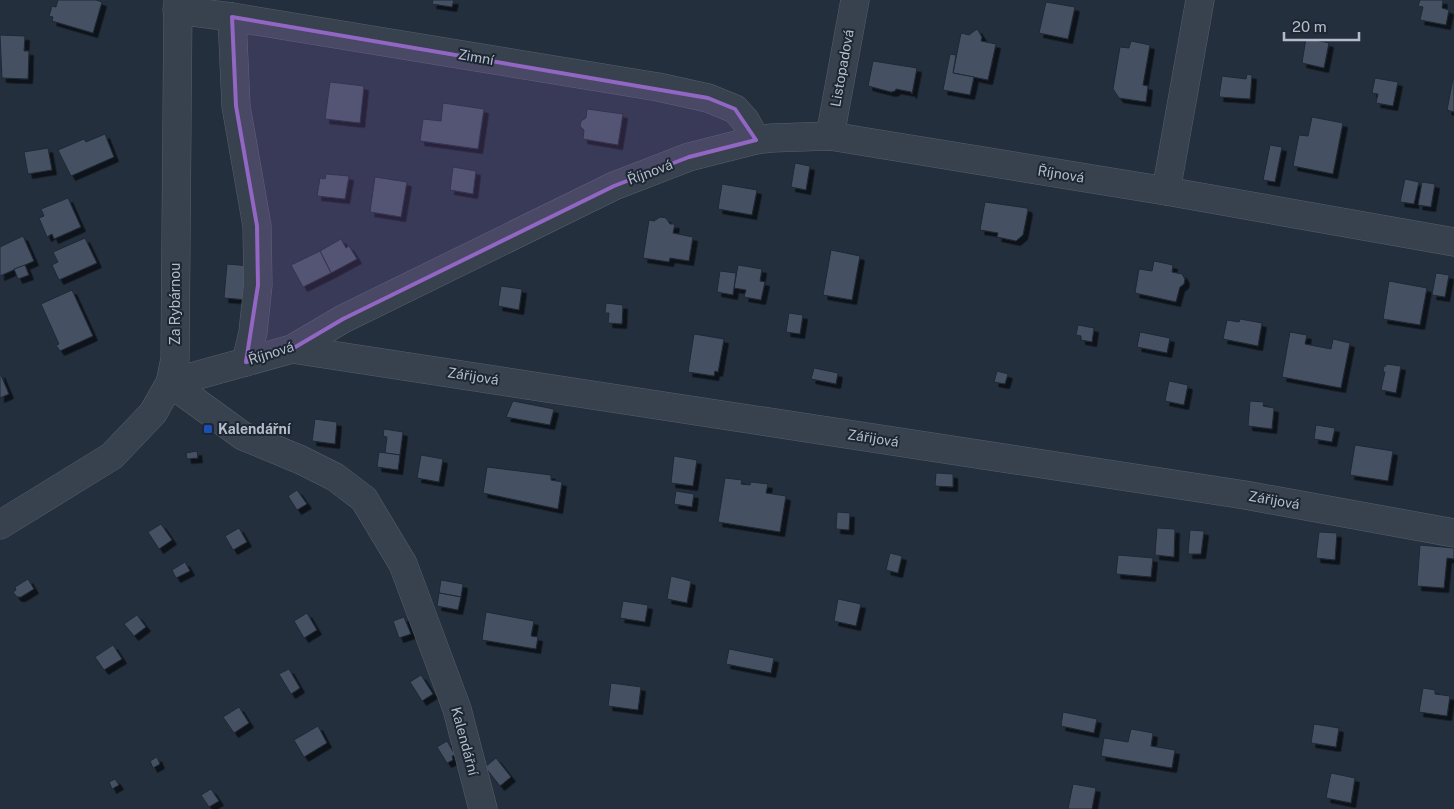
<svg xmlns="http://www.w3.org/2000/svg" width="1454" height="809" viewBox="0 0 1454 809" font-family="'Public Sans',sans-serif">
<defs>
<filter id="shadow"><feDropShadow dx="4.5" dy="4.5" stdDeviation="0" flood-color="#0009"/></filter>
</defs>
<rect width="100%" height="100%" fill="#242f3e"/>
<!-- building -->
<g fill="#455162" stroke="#1f2835" filter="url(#shadow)">
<polygon points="58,0 96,0 102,2 93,33 52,21 53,17 49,16 52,6 56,7"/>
<polygon points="433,0 454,0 452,7 432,4"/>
<polygon points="1420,0 1443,0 1442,8 1449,10 1446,25 1420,20 1423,7 1418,6"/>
<polygon points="1046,2 1075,7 1068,39 1039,33"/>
<polygon points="977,29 982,37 981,41 996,44 988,80 953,73 961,33 969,35"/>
<polygon points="0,35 25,36 24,51 29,51 28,79 2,78"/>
<polygon points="1306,38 1329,43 1324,68 1302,63"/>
<polygon points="1131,41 1150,45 1143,85 1148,86 1146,102 1119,98 1113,89 1120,47 1129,48"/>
<polygon points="950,54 956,55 953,73 974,77 970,95 943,90"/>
<polygon points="873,61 917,68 912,94 911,92 896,89 895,91 891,92 868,86"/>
<polygon points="1247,74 1252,75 1250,99 1219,97 1222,76 1246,79"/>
<polygon points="1375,78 1398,82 1393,106 1376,103 1378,94 1372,93"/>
<polygon points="1453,79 1454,79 1454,112 1447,110"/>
<polygon points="330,82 364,86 360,123 325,119"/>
<polygon points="443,103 484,109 478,149 420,141 423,119 441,121"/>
<polygon points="587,109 623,114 618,145 583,139 584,130 580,126 581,121 586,118"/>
<polygon points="1312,117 1343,123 1333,174 1293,166 1299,135 1308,136"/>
<polygon points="105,134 114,157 71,176 58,150 84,139 86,142"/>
<polygon points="1270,145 1282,147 1275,182 1263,180"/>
<polygon points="48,148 52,170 28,174 24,152"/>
<polygon points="795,163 810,166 806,190 791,187"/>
<polygon points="453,167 476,171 473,194 450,190"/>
<polygon points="326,174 349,176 345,199 317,196 320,178 325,179"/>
<polygon points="375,177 407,182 401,217 370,212"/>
<polygon points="1405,179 1419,182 1414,204 1400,202"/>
<polygon points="1422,182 1435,184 1431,207 1418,205"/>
<polygon points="722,184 757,190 752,215 718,209"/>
<polygon points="68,198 81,227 54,239 52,234 47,237 39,218 44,216 41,209"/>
<polygon points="985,202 1027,208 1028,210 1023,235 1016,241 997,237 998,233 980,230"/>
<polygon points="660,217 666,218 670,224 675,224 673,233 693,237 689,261 670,258 669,262 643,258 649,220 654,221"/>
<polygon points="23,236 34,261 0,276 0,247"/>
<polygon points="85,238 97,263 59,280 52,265 58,262 53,252"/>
<polygon points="341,239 346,248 349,246 357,259 331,273 320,251"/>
<polygon points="831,250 860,256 852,300 823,295"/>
<polygon points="320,251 331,273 303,287 291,265"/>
<polygon points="1154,261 1173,265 1172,272 1182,274 1185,279 1184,284 1180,287 1176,302 1135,293 1139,269 1152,271"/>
<polygon points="227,264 251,266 248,300 224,298"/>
<polygon points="25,265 29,275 18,279 14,269"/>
<polygon points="738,265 762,269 760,281 765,282 761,300 744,297 746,290 734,288"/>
<polygon points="720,271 736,273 733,295 717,292"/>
<polygon points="1436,273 1449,275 1445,297 1432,295"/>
<polygon points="1389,281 1427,288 1420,325 1383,319"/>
<polygon points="501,286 522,289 519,310 498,306"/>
<polygon points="72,290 93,336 60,351 56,345 59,344 41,304"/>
<polygon points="606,303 623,305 622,324 608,323 609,313 605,313"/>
<polygon points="789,313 803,315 800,334 786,332"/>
<polygon points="1240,319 1262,323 1258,346 1223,339 1227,320 1239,322"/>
<polygon points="1078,325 1094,328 1092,342 1081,340 1081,336 1076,335"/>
<polygon points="1140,332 1170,338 1167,353 1137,347"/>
<polygon points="1290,332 1307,335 1305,344 1331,349 1333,339 1350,343 1341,388 1282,377"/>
<polygon points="694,334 724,339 718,372 715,371 714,376 688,372"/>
<polygon points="1386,364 1401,366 1396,393 1381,390 1385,372 1383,372 1384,366 1386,366"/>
<polygon points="814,368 838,373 836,384 811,379"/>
<polygon points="997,371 1008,374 1005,384 994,382"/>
<polygon points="0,373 9,394 0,398"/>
<polygon points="1169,381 1188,385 1184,405 1165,401"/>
<polygon points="513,401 554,409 550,425 506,417"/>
<polygon points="1250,401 1264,402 1263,406 1274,408 1272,429 1248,426"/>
<polygon points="315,419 337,422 335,444 312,441"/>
<polygon points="1316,425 1335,428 1332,442 1314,439"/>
<polygon points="384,429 403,432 400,455 385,453 387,437 383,436"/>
<polygon points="1355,445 1393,451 1388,481 1350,475"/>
<polygon points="197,451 198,458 187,459 186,453"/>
<polygon points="379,452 400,455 398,470 377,467"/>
<polygon points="421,455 443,459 439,482 417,478"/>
<polygon points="674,456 697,460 693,486 671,483"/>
<polygon points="487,467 551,475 551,480 562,482 558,509 483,493"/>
<polygon points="936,473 953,474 953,487 935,486"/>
<polygon points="725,478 742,480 741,484 750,485 751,482 768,484 766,493 786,496 780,532 718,522"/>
<polygon points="297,490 307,504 297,510 288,496"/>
<polygon points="676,491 694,494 692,507 674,504"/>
<polygon points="837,512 850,513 849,530 836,529"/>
<polygon points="161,524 172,540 159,549 148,532"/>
<polygon points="239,528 247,542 233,550 225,536"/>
<polygon points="1157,528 1175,529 1174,557 1155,555"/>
<polygon points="1190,530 1204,531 1201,554 1188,554"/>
<polygon points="1319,532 1337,533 1335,560 1316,558"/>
<polygon points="1420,545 1454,548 1454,559 1447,558 1444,588 1417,586"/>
<polygon points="890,553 902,556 898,573 886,570"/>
<polygon points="1118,555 1153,558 1151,577 1116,574"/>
<polygon points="185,562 190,571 176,578 172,570"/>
<polygon points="671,576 691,581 687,603 667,599"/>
<polygon points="28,579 34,589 21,597 17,597 13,592 16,590 15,587"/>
<polygon points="441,580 463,584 461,597 439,593"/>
<polygon points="439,593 461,597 458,610 437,606"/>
<polygon points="838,599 861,604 856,626 834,621"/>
<polygon points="623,601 648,605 645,622 620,618"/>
<polygon points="486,612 534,621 531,636 538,637 536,649 482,640"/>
<polygon points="307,613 317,630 304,638 294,621"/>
<polygon points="137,615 146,627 134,636 124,624"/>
<polygon points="404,617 411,634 399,638 393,621"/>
<polygon points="113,645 122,659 104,670 95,657"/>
<polygon points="729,649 774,658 771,673 726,664"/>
<polygon points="289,669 300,688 291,694 279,674"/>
<polygon points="421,675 433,694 422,701 410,682"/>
<polygon points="611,683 641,687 638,710 608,706"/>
<polygon points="1423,688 1435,690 1435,694 1450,696 1447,716 1419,712"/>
<polygon points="239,707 249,723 234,733 223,717"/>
<polygon points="1063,712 1097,719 1094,733 1061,726"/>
<polygon points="1314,724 1339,728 1336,747 1311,743"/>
<polygon points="318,726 327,743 304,757 294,740"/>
<polygon points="1131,729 1153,733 1151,746 1175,750 1172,768 1101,756 1104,738 1128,742"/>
<polygon points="447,741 455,755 452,756 453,760 447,763 437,747"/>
<polygon points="157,757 160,764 153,768 150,761"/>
<polygon points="496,758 511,777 500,786 485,767"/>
<polygon points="1331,773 1355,778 1351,803 1326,798"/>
<polygon points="115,779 119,785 112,789 109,782"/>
<polygon points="1073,784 1096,788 1092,809 1068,809"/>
<polygon points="211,789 219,801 209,807 201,795"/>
</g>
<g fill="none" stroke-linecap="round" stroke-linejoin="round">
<defs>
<g id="minor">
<polyline points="177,10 232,17 439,51 658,87 708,98 735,109 745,120 756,140"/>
<polyline points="232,17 236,106 257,226 258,285 253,332 246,362"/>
<polyline points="830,136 855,0"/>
<polyline points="1166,191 1200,0"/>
<polyline points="292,349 1245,495 1454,533"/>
<polyline points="170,383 292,349 343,319 614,186 689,157 756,140 772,138 830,136 1166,191 1454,242"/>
<polyline points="170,383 243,436 301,460 335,477 364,499 403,564 457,709 483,809"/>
<polyline points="0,525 112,456 153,413 170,383 175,359 178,0"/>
</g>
</defs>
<!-- minor casing -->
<use href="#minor" stroke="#565f6c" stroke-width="29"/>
<!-- minor -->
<use href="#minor" stroke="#38414e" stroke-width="28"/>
</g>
<!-- marked area -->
<path fill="#9266c3" fill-opacity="0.2" stroke="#9266c3" stroke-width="4" stroke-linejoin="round" d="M232 17 708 98 735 109 756 140 689 157 614 186 343 319 292 349 246 362 258 285 257 226 236 106Z"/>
<!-- markers -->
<rect fill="#1a4fb4" stroke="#1d2633" stroke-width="2" x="203" y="424" width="10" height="10" rx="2.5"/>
<g text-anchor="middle" stroke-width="4" stroke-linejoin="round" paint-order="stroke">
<!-- street labels -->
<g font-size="14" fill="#b4bcc9" stroke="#1d2633">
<text transform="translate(476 57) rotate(10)" y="5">Zimní</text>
<text transform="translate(842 68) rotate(-80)" y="5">Listopadová</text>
<text transform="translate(650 172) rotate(-21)" y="5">Říjnová</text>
<text transform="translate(1061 174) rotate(9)" y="5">Říjnová</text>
<text transform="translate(175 304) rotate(-90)" y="5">Za Rybárnou</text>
<text transform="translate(271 353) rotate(-18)" y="5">Říjnová</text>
<text transform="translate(473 376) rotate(9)" y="5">Zářijová</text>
<text transform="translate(873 438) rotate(9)" y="5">Zářijová</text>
<text transform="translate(1274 500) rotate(10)" y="5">Zářijová</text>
<text transform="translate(465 741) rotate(75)" y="5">Kalendářní</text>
</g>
<!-- poi labels -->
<g font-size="14" font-weight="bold" fill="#b4bcc9" stroke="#1d2633" text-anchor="start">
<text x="218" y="434">Kalendářní</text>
</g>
</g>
<!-- scale -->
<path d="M1284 32v8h75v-8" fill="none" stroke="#b4bcc9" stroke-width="2.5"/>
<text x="1292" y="32" font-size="15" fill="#b4bcc9" stroke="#1d2633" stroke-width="4" paint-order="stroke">20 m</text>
</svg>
